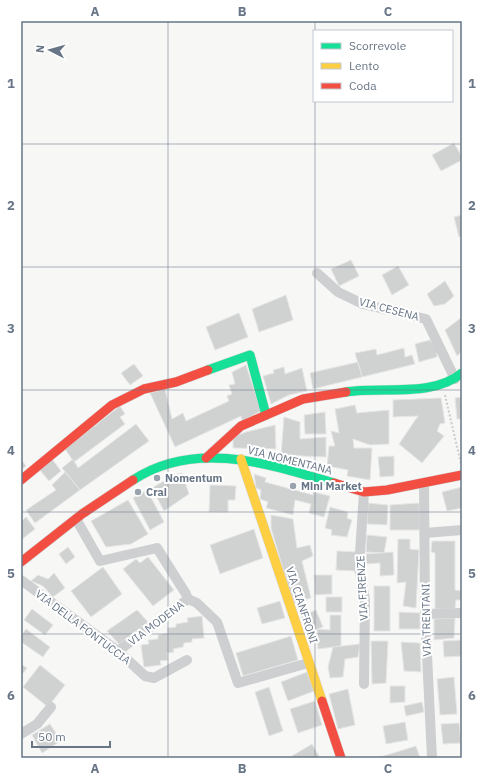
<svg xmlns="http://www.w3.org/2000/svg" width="483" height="779" viewBox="0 0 483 779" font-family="'IBM Plex Sans',sans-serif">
<rect width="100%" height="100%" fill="#f7f7f6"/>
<!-- building -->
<g fill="#d0d2d2" stroke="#e6e6e6">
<polygon points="454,143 462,157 462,160 441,171 432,155"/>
<polygon points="462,215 462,236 459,237 454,217"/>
<polygon points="351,260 359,276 339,286 331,269"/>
<polygon points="398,266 409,285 392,295 382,275"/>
<polygon points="445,281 454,296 445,304 434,306 427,294"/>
<polygon points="286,295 293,320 259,332 252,309"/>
<polygon points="239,313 248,337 215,350 206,327"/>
<polygon points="462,317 462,351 457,356 445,330"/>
<polygon points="430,340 437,350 437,357 419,362 415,344"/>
<polygon points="404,348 405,357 412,355 415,364 362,377 355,353 376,349 377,355"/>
<polygon points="358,362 362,377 313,389 310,373"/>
<polygon points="134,364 143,376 130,385 121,373"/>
<polygon points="246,365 261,411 242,421 241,416 175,447 150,393 165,389 172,419 183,413 186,421 229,401 227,396 232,394 229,385 235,384 232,372"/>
<polygon points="284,367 285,374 302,368 307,391 289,395 271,404 263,376 274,373 273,370"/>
<polygon points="462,397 462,419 457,419 455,398"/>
<polygon points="441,398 445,423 440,424 437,431 444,436 422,463 399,444 418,416 393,417 393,400"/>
<polygon points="355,405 357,413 389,410 389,444 370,445 353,439 354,448 372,448 370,480 347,476 348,470 327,466 329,446 335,446 331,431 339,433 335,409"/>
<polygon points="120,406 125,414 120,417 125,424 74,462 65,449"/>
<polygon points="325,412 326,434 305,434 304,415"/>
<polygon points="284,417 300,422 300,439 326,437 326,457 281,455"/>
<polygon points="136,424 149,441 80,490 62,468 73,459 78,468"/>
<polygon points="275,425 276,449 233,448 233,437 246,432"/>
<polygon points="394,456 394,476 380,477 378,457"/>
<polygon points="21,459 26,466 21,470"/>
<polygon points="52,459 61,471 49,481 39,469"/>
<polygon points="65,472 80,490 35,523 26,510 56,490 52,485"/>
<polygon points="182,473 189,494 164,511 152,488 174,475"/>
<polygon points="254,474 266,478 265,482 313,495 313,492 330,496 324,517 309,513 311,504 295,500 293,515 266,508 268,502 260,499 261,490 256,488"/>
<polygon points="210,485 236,486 235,500 228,500 228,512 209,512"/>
<polygon points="462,487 462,508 447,511 442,492"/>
<polygon points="147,490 164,522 150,530 133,498"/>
<polygon points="128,500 148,534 131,544 106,547 91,521"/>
<polygon points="368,503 388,505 387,525 367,524"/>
<polygon points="419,503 420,530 390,530 390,505"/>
<polygon points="330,507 348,512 347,518 352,520 347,537 331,535 332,530 325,528"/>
<polygon points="271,515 293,519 297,548 310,545 313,556 302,561 311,598 293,603 271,528"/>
<polygon points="26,517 35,529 21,540 21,522"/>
<polygon points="254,529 263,558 220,574 210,545"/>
<polygon points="367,535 387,537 384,553 366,552"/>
<polygon points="398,539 410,539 410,549 419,550 416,608 403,606 406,582 397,583"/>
<polygon points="432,541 455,541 455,590 462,591 462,600 456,600 455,609 435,609 435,553 431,552"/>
<polygon points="68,547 75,557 66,564 59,554"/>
<polygon points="337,551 357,552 356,571 336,570"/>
<polygon points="393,552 394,575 380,576 380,563 365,564 366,554"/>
<polygon points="148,557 174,590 153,606 123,569 136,559 140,563"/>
<polygon points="103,567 122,594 91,617 71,591"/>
<polygon points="54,573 65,588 53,597 43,586 31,581 38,575 48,579"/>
<polygon points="314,575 332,575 332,594 315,595"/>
<rect x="374" y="586" width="16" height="45"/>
<rect x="326" y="597" width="16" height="15"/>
<polygon points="280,601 285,618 262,624 257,608"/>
<polygon points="32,609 53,625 45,635 24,620"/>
<polygon points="137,610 148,622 119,644 107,631"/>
<polygon points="316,610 323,627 308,633 301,616"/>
<polygon points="399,612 420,613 420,629 399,629"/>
<polygon points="330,615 341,615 341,646 318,649 317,629 330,630"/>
<polygon points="202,616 204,638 192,639 192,642 184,643 183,647 173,649 174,652 167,653 168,660 160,661 161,665 144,667 141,645 149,644 148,640 158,639 158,635 168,633 167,628 176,627 176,624 188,622 187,618"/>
<polygon points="455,618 454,638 434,640 434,619"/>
<polygon points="26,629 50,647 43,657 21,642 21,636"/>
<polygon points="291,636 298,660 243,676 236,653"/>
<polygon points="462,640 462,656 444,657 443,641"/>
<polygon points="371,641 388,641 386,683 372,684"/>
<polygon points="401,642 420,643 421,672 404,671"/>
<polygon points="360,644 358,657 345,659 343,677 330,678 328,667 333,647"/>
<polygon points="21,664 27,668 21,676"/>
<polygon points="40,665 65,685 48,707 23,687"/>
<polygon points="307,672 314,691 288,701 281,682"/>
<polygon points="454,677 457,714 440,715 437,679"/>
<polygon points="390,686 405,686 405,702 390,703"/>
<polygon points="269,687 283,731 269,736 255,692"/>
<polygon points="348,689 355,725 338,729 329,694"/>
<polygon points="315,701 322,725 298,733 290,709"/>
<polygon points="422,702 424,712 406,716 404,706"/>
<polygon points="405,722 408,740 386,744 383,726"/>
<polygon points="459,723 461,743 443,744 441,724"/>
<polygon points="50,724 61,741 42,753 32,735"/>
<polygon points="312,744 319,756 316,758 294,758 292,756"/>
<polygon points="416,746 420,758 377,758"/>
</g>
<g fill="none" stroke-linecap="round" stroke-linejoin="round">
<defs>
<g id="fast">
<polyline points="208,370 250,355 266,415"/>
<path d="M346 392C382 386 432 398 462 373"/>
<path d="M133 480C195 439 269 464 334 483"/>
</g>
<polyline id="slow" points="241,459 322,701"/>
<g id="jam">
<polyline points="206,458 241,426 303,399 346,392"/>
<polyline points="21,480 112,405 144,389 176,382 208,370"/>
<polyline points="334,483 364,492 387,490 462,475"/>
<polyline points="21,562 82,514 133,480"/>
<polyline points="322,701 341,758"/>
</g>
</defs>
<!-- fast casing -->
<use href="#fast" stroke="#d4d5d5" stroke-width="10"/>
<!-- slow casing -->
<use href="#slow" stroke="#d4d5d5" stroke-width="10"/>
<!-- jam casing -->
<use href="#jam" stroke="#d4d5d5" stroke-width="10"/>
<!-- path -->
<polyline stroke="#cccccd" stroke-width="2" stroke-dasharray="2 2" stroke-linecap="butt" points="445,395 461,464"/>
<!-- street -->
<g stroke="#cecfd1" stroke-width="10">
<polyline points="317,273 338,292 363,304 426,319 455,379"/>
<polyline points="424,483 425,614 432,758"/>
<polyline points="364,492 359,568 365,600 364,684"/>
<polyline points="76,519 100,561 157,548 186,594 188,599"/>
<polyline points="425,533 462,530"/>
<polyline points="21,580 118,651 145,676 154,678 187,660"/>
<polyline points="425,614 462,613"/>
<polyline points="118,651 188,599 197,603 217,622 238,683 308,663"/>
<polyline points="21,734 37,724 51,707"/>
</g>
<!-- fast -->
<use href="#fast" stroke="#16e098" stroke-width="9"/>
<!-- slow -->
<use href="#slow" stroke="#ffcf43" stroke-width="9"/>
<!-- jam -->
<use href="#jam" stroke="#f24e42" stroke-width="9"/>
</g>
<!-- grid -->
<path fill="none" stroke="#677586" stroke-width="1" stroke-opacity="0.55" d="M168 21V758M315 21V31M315 101V758M21 144H462M21 267H462M21 390H462M21 512H462M21 634H462"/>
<!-- markers -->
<g fill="#99a2ad" stroke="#fff" stroke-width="1.5">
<circle cx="157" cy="478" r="4"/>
<circle cx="293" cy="486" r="4"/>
<circle cx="138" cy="492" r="4"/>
</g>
<g text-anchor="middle" stroke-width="4" stroke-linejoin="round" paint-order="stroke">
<!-- street labels -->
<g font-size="11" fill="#677586" stroke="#fff">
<text transform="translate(389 309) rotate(15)" y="4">VIA CESENA</text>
<text transform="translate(290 460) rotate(14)" y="4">VIA NOMENTANA</text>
<text transform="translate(362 588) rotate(-93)" y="4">VIA FIRENZE</text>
<text transform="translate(302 605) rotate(72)" y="4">VIA CIANFRONI</text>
<text transform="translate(426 620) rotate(-91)" y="4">VIA TRENTANI</text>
<text transform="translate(156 623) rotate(-37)" y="4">VIA MODENA</text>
<text transform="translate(83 627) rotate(37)" y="4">VIA DELLA FONTUCCIA</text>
</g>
<!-- poi labels -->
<g font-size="11" font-weight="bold" fill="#677586" stroke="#fff" text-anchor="start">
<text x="165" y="482">Nomentum</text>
<text x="301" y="490">Mini Market</text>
<text x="146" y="496">Crai</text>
</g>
</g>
<!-- border -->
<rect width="483" height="779" fill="none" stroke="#ffffff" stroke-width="44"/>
<!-- legend -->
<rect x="313" y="30" width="140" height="72" fill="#ffffff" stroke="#c2c8cf"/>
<rect x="321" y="43" width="20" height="6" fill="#16e098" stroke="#c2c8cf"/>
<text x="349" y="50" font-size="12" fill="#677586">Scorrevole</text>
<rect x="321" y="63" width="20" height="6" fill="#ffcf43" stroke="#c2c8cf"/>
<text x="349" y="70" font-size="12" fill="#677586">Lento</text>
<rect x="321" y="83" width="20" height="6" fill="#f24e42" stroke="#c2c8cf"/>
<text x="349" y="90" font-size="12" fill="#677586">Coda</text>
<!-- north arrow -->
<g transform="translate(50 50) rotate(276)" stroke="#ffffff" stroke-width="3" paint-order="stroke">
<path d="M0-3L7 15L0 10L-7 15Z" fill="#677586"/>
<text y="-6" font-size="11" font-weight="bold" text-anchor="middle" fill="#677586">N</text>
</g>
<!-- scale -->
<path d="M32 741v6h78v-6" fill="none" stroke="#677586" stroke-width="2"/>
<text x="38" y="741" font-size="12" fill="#677586" stroke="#ffffff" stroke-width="3" paint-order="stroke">50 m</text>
<rect x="22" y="22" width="439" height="735" fill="none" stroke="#677586" stroke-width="1.5"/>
<g font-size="13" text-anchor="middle" font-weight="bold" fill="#677586">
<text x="95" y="16">A</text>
<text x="242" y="16">B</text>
<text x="388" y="16">C</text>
<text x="11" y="88">1</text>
<text x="472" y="88">1</text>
<text x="11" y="210">2</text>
<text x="472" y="210">2</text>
<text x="11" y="333">3</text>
<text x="472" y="333">3</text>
<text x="11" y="455">4</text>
<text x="472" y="455">4</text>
<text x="11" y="578">5</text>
<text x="472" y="578">5</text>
<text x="11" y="700">6</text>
<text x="472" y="700">6</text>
<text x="95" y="773">A</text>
<text x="242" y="773">B</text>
<text x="388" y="773">C</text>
</g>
</svg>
